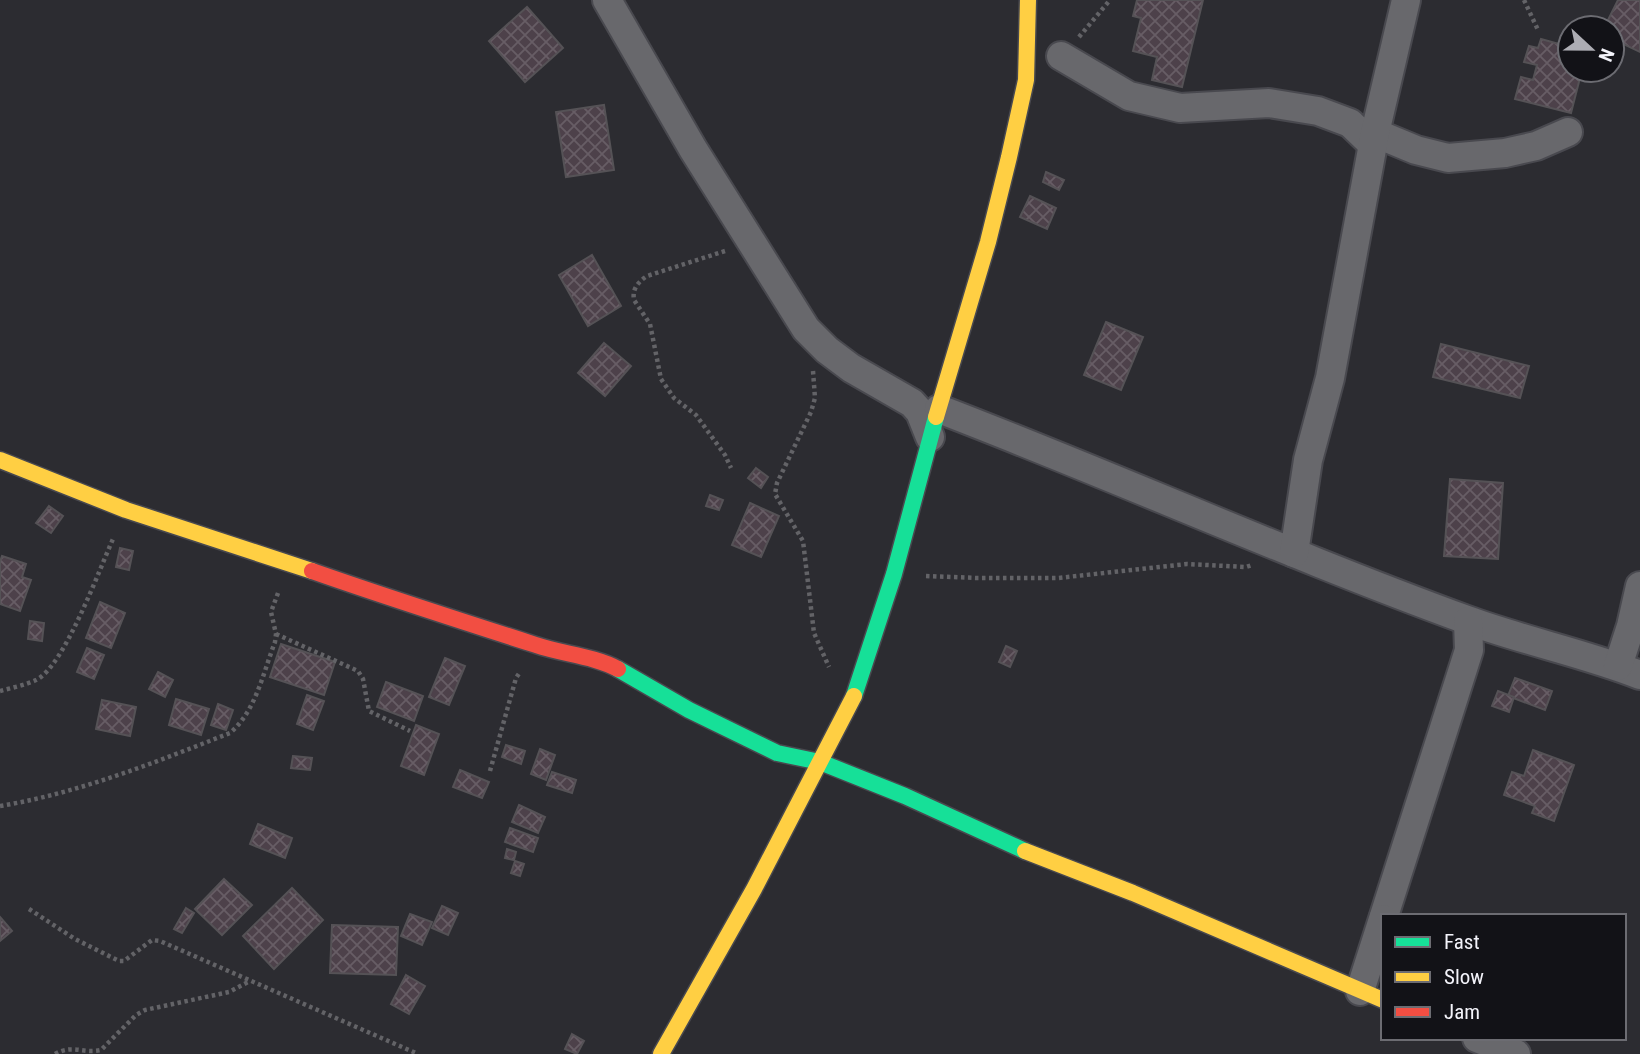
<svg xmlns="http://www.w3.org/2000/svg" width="1640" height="1054" viewBox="0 0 1640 1054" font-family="'Roboto Condensed',sans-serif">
<defs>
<pattern id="building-cross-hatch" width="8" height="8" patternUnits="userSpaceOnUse" patternTransform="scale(1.75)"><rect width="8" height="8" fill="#4d414a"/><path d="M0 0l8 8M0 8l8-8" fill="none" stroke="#675d65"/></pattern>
</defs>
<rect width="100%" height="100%" fill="#2c2c31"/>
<!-- building -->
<g fill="url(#building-cross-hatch)" stroke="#555256" stroke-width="2">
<polygon points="1137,0 1203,0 1182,87 1152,80 1157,57 1133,51 1141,18 1133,16"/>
<polygon points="1618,0 1640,0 1640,52 1615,40 1618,34 1614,32 1612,37 1612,28 1604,28"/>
<polygon points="527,7 563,48 525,82 489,41"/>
<polygon points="1541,39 1570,47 1570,70 1582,70 1571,113 1515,99 1521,77 1533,80 1537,65 1524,62 1529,46 1538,48"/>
<polygon points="604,105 614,170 566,177 556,112"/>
<polygon points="1046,172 1064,180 1059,190 1043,182"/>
<polygon points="1030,196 1056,208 1047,229 1020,217"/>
<polygon points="592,255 621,306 588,326 559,275"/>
<polygon points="1106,322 1143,337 1121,390 1084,375"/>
<polygon points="604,343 631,366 605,396 578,373"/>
<polygon points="1441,344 1529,366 1520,398 1433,377"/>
<polygon points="756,468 768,477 761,488 748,478"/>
<polygon points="1450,479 1503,483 1498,559 1444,556"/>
<polygon points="710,495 723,500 719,510 706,506"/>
<polygon points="750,503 779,516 761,557 732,545"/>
<polygon points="49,506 63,516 51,533 36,523"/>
<polygon points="120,548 133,551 129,570 116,567"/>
<polygon points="2,556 26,564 22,577 31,580 20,611 0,604 0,562"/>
<polygon points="100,602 125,613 111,648 86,638"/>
<polygon points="30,621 44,623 42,641 28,639"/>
<polygon points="281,644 335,662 324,695 270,677"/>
<polygon points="1006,646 1017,651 1010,667 999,662"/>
<polygon points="87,648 104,655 94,679 77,672"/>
<polygon points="445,658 465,666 449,705 429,697"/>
<polygon points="158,672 173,680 165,697 149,689"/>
<polygon points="1515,678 1552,691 1545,710 1508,696"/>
<polygon points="386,682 423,696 414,721 377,707"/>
<polygon points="1498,691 1514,697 1509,712 1492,706"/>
<polygon points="307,695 324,701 313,730 297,724"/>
<polygon points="176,699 209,709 201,735 169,725"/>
<polygon points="102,700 136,707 130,736 96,729"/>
<polygon points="218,704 233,710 226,730 211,725"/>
<polygon points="416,725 439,734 424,775 401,766"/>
<polygon points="506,745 525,751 521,764 502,757"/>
<polygon points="540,749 555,755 546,780 531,774"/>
<polygon points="1533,750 1574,765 1554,821 1532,813 1535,806 1504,795 1512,772 1524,776"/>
<polygon points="293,756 312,758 310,770 291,768"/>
<polygon points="460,770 489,782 482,798 453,787"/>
<polygon points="552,772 576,780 572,793 547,785"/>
<polygon points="519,805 545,817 538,833 512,822"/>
<polygon points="258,824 292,838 285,858 250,844"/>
<polygon points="510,828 538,838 533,852 505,842"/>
<polygon points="507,849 516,852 514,860 505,858"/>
<polygon points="515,861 524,864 520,876 511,873"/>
<polygon points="224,879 252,905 222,935 195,909"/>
<polygon points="292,888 323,920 274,969 243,936"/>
<polygon points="442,906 458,913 448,935 432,928"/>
<polygon points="186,908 194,913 182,933 174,929"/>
<polygon points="410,914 432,922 422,945 401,936"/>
<polygon points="0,917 12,931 0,941"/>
<polygon points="332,925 398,927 396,975 330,973"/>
<polygon points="406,975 425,986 409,1014 391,1004"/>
<polygon points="572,1034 584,1041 577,1054 565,1049"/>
</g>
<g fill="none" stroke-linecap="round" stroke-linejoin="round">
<defs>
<g id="street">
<polyline points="607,0 693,149 806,329 827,350 851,368 912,403 920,412 930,437"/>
<polyline points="1061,56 1129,96 1180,108 1269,103 1318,111 1350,123 1373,145"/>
<polyline points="1375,133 1416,150 1448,158 1505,153 1536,146 1568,132"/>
<path d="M939 409C1116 477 1289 555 1467 620 1524 641 1584 653 1640 675"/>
<polyline points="1294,553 1308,460 1330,378 1375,133 1406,0"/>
<polyline points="1618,666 1631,626 1640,586"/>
<polyline points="1384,916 1469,650 1468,621"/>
<polyline points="1360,991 1383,919"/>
<polyline points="1477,1038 1516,1054"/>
</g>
<g id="fast">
<polyline points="618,669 689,710 777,753 820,762 905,796 1025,851"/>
<polyline points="854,696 894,574 936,417"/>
</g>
<g id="slow">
<polyline points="936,417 988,242 1009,157 1026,80 1028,0"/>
<polyline points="0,460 126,510 312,571"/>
<polyline points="1025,851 1133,893 1383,1000"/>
<polyline points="661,1054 754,889 854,696"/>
</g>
<path id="jam" d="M312 571C386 597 461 621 536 645 562 654 594 656 618 669"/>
</defs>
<!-- street casing -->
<use href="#street" stroke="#49494f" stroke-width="32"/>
<!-- fast casing -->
<use href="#fast" stroke="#49494f" stroke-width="19"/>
<!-- slow casing -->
<use href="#slow" stroke="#49494f" stroke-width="19"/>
<!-- jam casing -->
<use href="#jam" stroke="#49494f" stroke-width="19"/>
<!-- path -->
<g stroke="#636367" stroke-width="4.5" stroke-dasharray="3.5 3.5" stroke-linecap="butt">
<polyline points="1524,0 1538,30"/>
<polyline points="1079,37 1110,0"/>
<path d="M725 251 647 276C638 282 632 289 634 300L650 324 661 379 674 398 696 415 725 455 731 468"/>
<polyline points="813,371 815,398 811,412 777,483 775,494 803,541 814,633 829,667"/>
<polyline points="926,576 978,578 1058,578 1187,564 1246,567 1252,565"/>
<polyline points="276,634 358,671 363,679 369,711 410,731"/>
<path d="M0 691C11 688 26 685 36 680 64 667 99 570 113 539"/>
<polyline points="490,771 516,678 520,672"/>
<path d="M0 806C79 793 156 762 230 733 256 711 263 673 275 642L276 634 271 612 278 593"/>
<polyline points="29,909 75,939 119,961 124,961 152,940 160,941 418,1054"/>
<path d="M55 1054C73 1044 83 1054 101 1050L136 1015 145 1010 229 992 250 981"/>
</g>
<!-- street -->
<use href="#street" stroke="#68686c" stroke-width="28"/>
<!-- fast -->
<use href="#fast" stroke="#16e098" stroke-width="16"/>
<!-- slow -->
<use href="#slow" stroke="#ffcf43" stroke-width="16"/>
<!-- jam -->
<use href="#jam" stroke="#f24e42" stroke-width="16"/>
</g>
<!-- legend -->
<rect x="1381" y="914" width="245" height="126" fill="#121217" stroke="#6c6c72" stroke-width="2"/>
<rect x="1395" y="937" width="35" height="10" fill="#16e098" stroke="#6c6c72" stroke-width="2"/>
<text x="1444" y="949" font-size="21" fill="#f3f3fa">Fast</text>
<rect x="1395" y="972" width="35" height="10" fill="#ffcf43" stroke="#6c6c72" stroke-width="2"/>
<text x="1444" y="984" font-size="21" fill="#f3f3fa">Slow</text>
<rect x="1395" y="1007" width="35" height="10" fill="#f24e42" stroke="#6c6c72" stroke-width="2"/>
<text x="1444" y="1019" font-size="21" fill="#f3f3fa">Jam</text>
<!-- north arrow -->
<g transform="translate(1591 49) rotate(112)"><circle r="33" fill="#121217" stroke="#6c6c72" stroke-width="2"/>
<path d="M0-5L12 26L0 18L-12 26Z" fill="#adadb4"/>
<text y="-10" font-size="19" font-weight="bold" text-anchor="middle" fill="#f3f3fa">N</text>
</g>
</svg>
